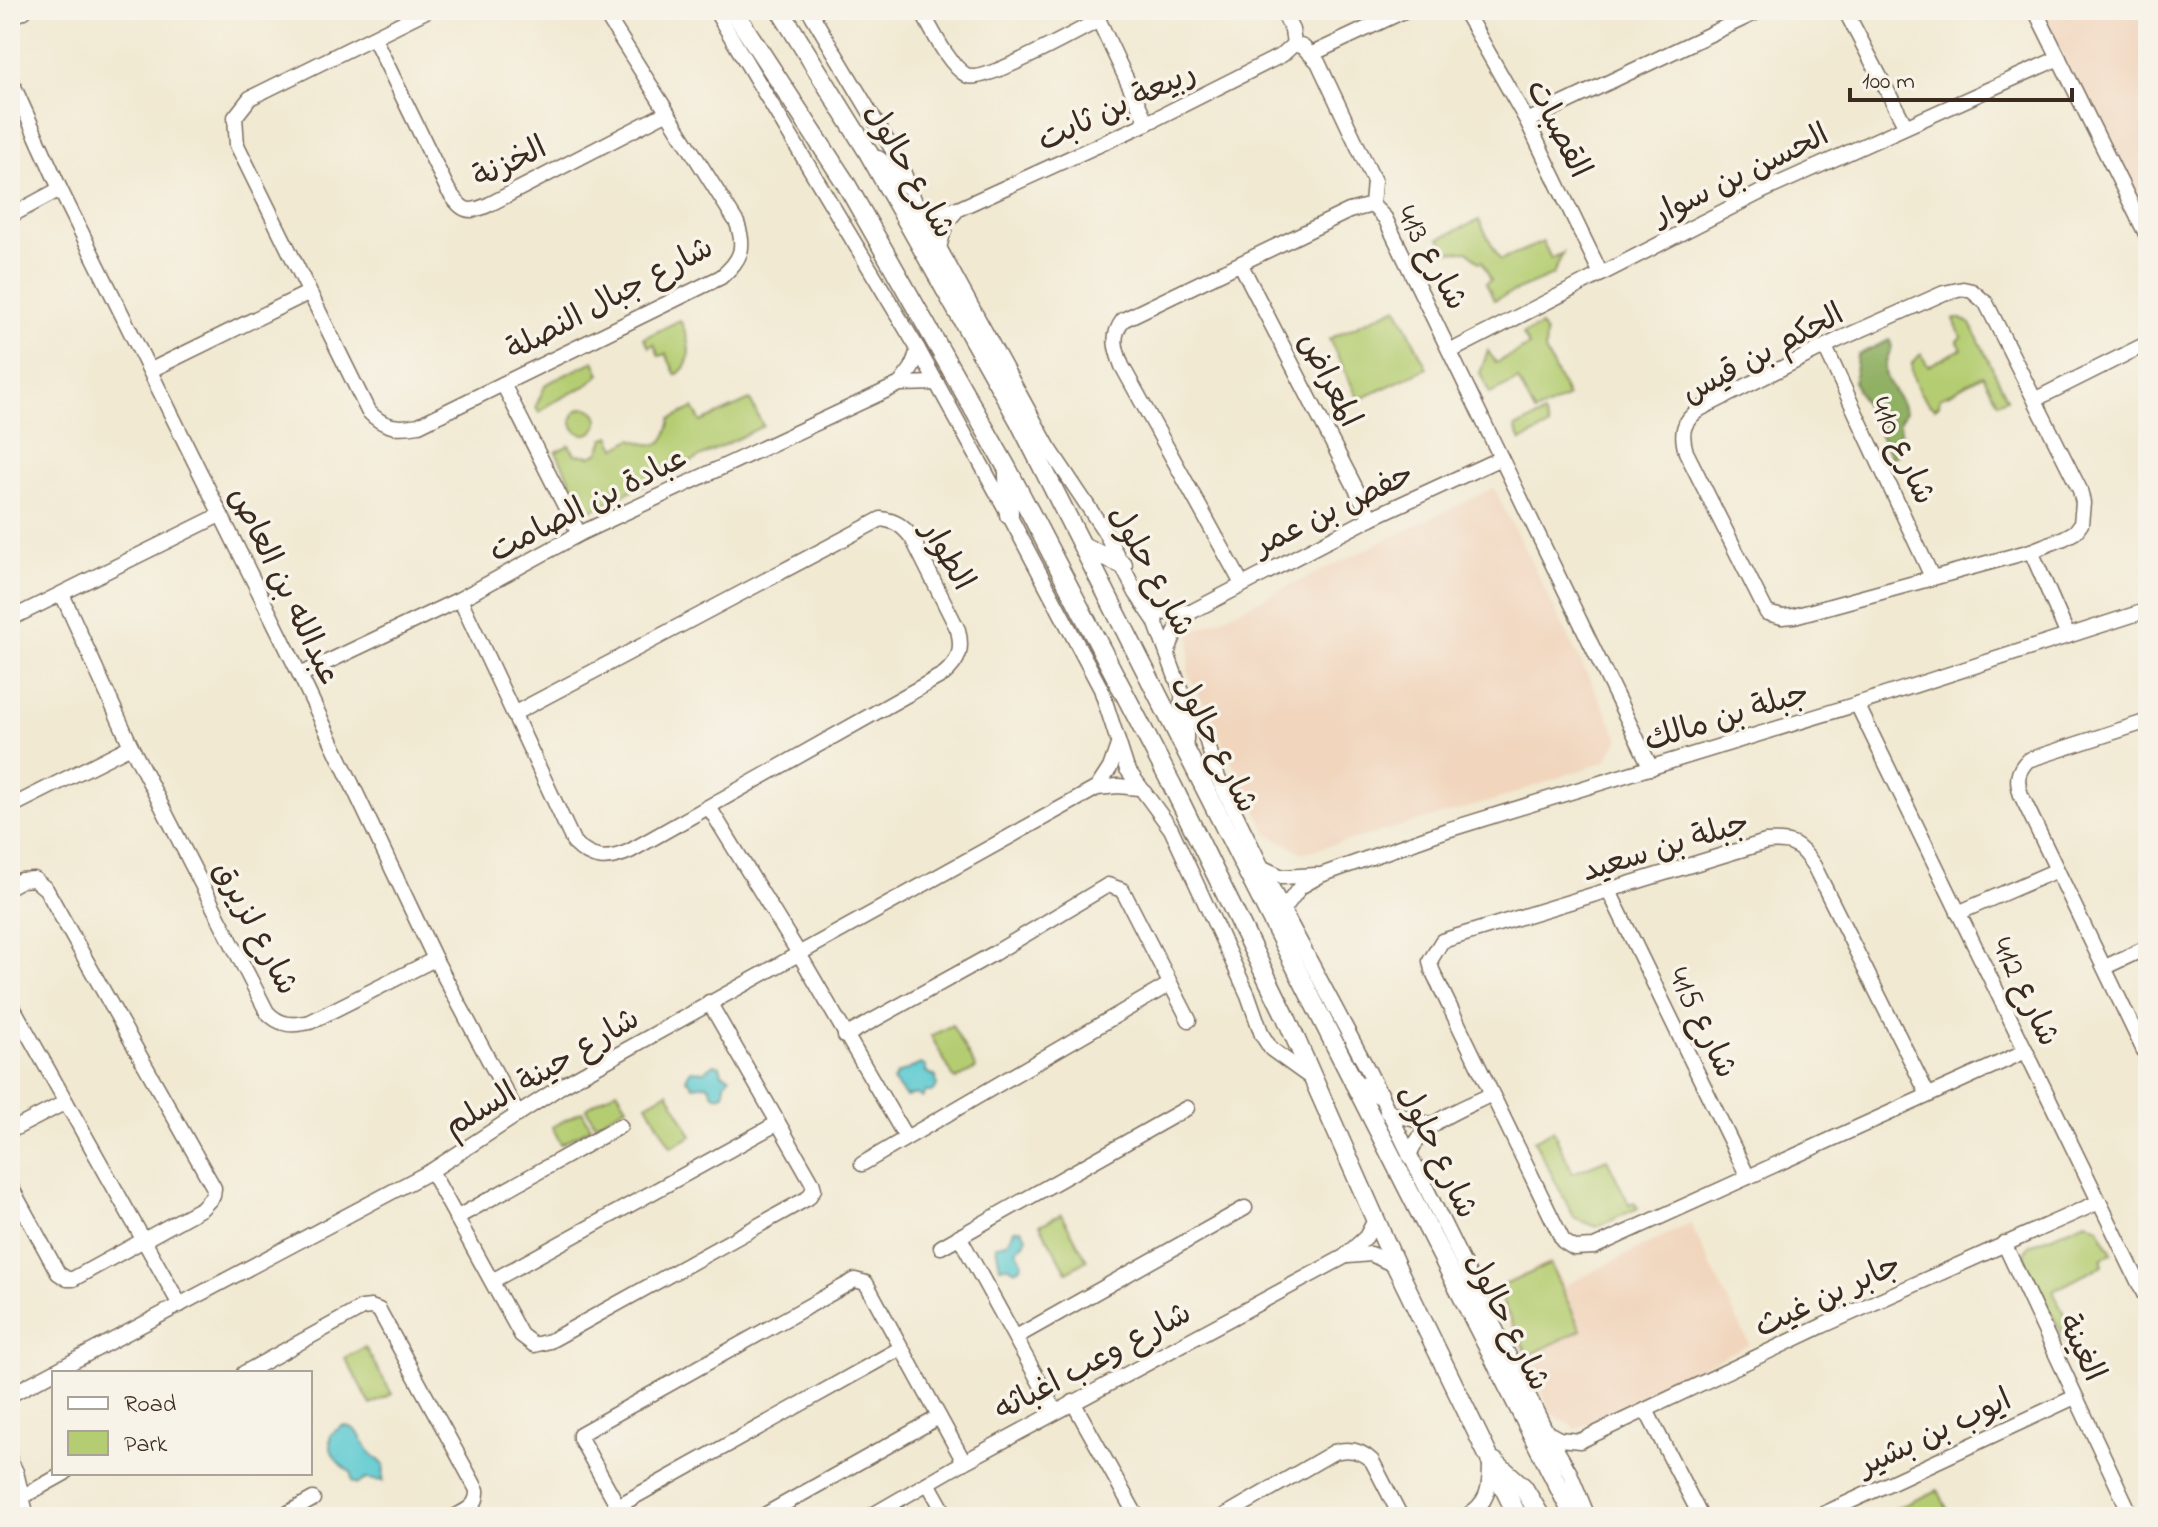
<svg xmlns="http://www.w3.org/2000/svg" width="2158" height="1527" viewBox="0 0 2158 1527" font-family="'Indie Flower','Playpen Sans Arabic',sans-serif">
<rect width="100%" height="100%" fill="#f7f3e8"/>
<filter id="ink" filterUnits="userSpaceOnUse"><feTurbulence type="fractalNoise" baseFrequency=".0125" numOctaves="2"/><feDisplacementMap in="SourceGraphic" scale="16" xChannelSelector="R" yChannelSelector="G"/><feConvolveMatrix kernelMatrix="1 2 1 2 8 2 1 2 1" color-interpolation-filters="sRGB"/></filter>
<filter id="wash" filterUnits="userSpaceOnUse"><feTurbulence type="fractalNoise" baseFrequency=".006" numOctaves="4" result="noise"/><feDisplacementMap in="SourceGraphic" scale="32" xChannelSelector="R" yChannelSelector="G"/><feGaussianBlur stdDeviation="1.8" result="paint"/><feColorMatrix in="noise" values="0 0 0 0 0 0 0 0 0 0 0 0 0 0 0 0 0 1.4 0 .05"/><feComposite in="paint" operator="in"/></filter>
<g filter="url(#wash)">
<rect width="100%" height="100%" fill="#f1e9d2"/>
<!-- built -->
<g fill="#f1d5bd">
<polygon points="2041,10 2148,10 2148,228"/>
<polygon points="1494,488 1619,738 1606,761 1492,801 1303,853 1268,834 1188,673 1191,633"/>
<polygon points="1690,1223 1749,1344 1576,1429 1552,1414 1493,1288 1551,1261 1564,1286"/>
</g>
<!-- green -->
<g fill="#b5cd72" stroke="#787c48" stroke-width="2">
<polygon points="1479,220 1500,260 1543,242 1551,259 1563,253 1553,275 1494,300 1486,283 1491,280 1482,261 1479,262 1468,251 1447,252 1440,238"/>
<polygon points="1397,307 1427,368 1359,400 1329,339"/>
<path d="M1954 319H1962L1971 324 2007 398 1998 402 1983 375 1940 398 1939 405 1935 408C1922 401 1910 378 1912 363L1921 354 1928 366 1962 349 1957 341 1961 337Z"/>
<path d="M680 320C689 338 696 363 676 375L666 354 659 356 654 344 649 347 644 338Z"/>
<polygon points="1541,326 1546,334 1545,351 1568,397 1535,413 1518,380 1490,394 1480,373 1488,351 1496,363 1529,346 1523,334"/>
<polygon points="594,361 600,374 589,384 550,404 539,413 536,406 546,384"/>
<path d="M750 400 763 426 590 511 585 509 556 452 569 445 575 454 591 456 599 452 604 439 610 436 616 448 632 439C656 449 665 448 671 419L693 408 701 422Z"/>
<circle cx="585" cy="421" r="13"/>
<polygon points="1544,414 1549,427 1521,441 1515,428"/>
<polygon points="952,1025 976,1069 955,1080 931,1036"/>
<polygon points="617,1090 627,1106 595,1124 586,1108"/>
<polygon points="668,1092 692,1136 671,1147 647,1104"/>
<polygon points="582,1111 591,1127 561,1144 552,1127"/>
<polygon points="1553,1130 1573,1173 1607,1159 1629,1204 1634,1202 1638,1208 1597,1227 1574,1218 1534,1140"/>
<polygon points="1061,1214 1087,1260 1067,1272 1040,1225"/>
<path d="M2086 1221 2098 1227 2112 1253 2101 1259 2103 1265 2053 1291 2073 1334 2070 1336 2086 1367 2081 1369 2027 1268C2025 1259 2022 1251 2031 1245Z"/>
<polygon points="1550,1264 1581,1330 1528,1356 1496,1289"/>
<polygon points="365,1347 392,1394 371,1405 345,1358"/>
<polygon points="1938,1490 1951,1517 1877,1517"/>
</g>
<!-- forest -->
<path fill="#90b064" stroke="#666d41" stroke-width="2" d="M1890 340 1892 348C1874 380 1895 384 1905 412L1899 423 1904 442 1898 454 1892 459 1854 383 1857 355Z"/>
<!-- water -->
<g fill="#5dcad1" stroke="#4c7a78" stroke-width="2">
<polygon points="715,1064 720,1066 722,1073 730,1077 725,1083 724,1094 718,1096 713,1094 708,1084 693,1086 686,1078 691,1070 705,1071"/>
<polygon points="921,1064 926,1067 926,1072 936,1077 937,1087 932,1092 925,1092 922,1098 916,1094 906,1097 893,1081 897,1074"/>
<polygon points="1021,1229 1027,1237 1024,1244 1016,1250 1022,1261 1021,1267 1014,1270 1006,1266 1000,1267 996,1246 1007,1242 1014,1230"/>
<path d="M342 1426C361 1426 359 1439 369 1451 374 1456 379 1460 384 1465L383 1481 366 1479 358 1484 352 1482 351 1472C337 1465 327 1450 331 1434Z"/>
</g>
</g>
<g filter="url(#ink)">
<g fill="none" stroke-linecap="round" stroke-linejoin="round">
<defs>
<g id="minor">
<path d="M428 10 250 98 235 117 237 145 368 411C384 428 397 429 419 425L721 277C741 260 746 248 737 223L603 10"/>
<polyline points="715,10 918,349 1009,515 1101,689 1127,769 1171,829 1248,995 1262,1035 1271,1049 1314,1080"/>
<path d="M809 10 895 154C905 172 910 192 919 211L1049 448 1105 532 1136 593 1155 621 1184 699 1204 732 1218 778 1283 910 1367 1068 1547 1433 1570 1473 1588 1517"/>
<path d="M921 10C931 28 949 67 968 76 985 83 1078 31 1099 20"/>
<polyline points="1094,10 1147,123"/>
<polyline points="1282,10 1292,30 1294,44"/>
<polyline points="1464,10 1527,121 1601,274"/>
<polyline points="1845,10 1905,125"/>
<polyline points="2035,10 2148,238"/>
<path d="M374 38 448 190C462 211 467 215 490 204L666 113"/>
<polyline points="1294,44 1303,47 1318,62 1374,181 1372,205"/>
<polyline points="1312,54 1406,10"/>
<polyline points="10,78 60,189 300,675 435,959 518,1115"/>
<polyline points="1527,121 1761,10"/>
<polyline points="1372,205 1385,218 1651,768"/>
<polyline points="919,211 958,209 1147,123 1282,55 1294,44"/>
<polyline points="10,216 60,189"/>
<polyline points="940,244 946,223 958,209"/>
<polyline points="1241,265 1371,518"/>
<path d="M1963 289 1972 291 1986 303 2080 490 2083 503 2081 524 2075 532 2064 538 2031 551 1794 616 1782 617 1767 613 1686 452C1680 432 1683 421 1700 409L1840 339 1944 293Z"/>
<polyline points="1825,347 1932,577"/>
<polyline points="1451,351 1765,190 2059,58"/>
<polyline points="151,370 308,293"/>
<polyline points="503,384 579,534"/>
<polyline points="900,384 912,368 918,349"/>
<polyline points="2036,399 2148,343"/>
<polyline points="2031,551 2068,636"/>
<path d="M1242 584 1122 366C1115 348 1111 336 1123 320L1349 211 1372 205"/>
<path d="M62 594 131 746 267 1012C280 1026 292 1026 310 1022L435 959"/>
<path d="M460 599 574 843C592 861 608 861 630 851L944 674C959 661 963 650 958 630L912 538C903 526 896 521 881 519L515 713"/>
<polyline points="1150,613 1191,612"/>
<polyline points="10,619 220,515"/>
<polyline points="1168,651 1177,628 1191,612 1371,518 1501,458"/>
<polyline points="300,675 460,599 579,534 900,384 937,383"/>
<polyline points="1857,704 2148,1302"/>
<path d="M2148 721 2028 760C2017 771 2016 780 2021 795L2148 1059"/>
<polyline points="1097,788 1110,768 1118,745"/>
<polyline points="10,807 131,746"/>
<polyline points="709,807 798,952 905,1136"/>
<polyline points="1263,868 1282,877 1317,875"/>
<polyline points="10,886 21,880 34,879 46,889 214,1188 213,1196 202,1208 73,1279 67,1279 58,1273 10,1185"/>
<polyline points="1609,891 1748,1177"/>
<polyline points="1283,910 1300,887 1321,875 1447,830 1857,704 2148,610"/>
<polyline points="1958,913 2057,870"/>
<polyline points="2105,967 2148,947"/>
<polyline points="10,1002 180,1305"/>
<polyline points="845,1036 993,954 1108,885 1122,890 1126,897 1189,1020"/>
<path d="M1928 1095 1814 866C1799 844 1793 840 1766 842L1442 941 1430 961 1432 970 1563 1241 1574 1248 1594 1247 2026 1051"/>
<polyline points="1387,1112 1430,1124"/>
<polyline points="10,1131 66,1102"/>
<path d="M1409 1155C1423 1121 1458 1111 1490 1095"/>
<polyline points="862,1164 1170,984"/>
<polyline points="431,1171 521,1335 534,1345 550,1341 808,1198 814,1189 812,1182 709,1002"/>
<polyline points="456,1218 620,1126"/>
<polyline points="959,1236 1056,1412"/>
<polyline points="2004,1243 2132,1517"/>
<polyline points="941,1247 1187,1108"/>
<polyline points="1348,1256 1371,1254 1396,1266"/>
<polyline points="492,1281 778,1123"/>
<polyline points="1016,1337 1245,1208"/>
<path d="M244 1373 362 1308 371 1307 379 1310 477 1490C478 1506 467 1510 454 1517"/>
<polyline points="10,1395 431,1171 563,1085 1097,788 1118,786 1139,788"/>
<polyline points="1073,1402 1137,1517"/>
<polyline points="1646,1410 1701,1517"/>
<polyline points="1548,1433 1559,1439 1580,1441 1822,1326 2099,1202"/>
<polyline points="10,1460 16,1472 27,1517"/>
<polyline points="928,1483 947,1517"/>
<polyline points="22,1497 65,1473"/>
<polyline points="618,1506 901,1348"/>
<polyline points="281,1517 313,1499"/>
<polyline points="624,1517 580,1438 580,1434 855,1280 866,1283 964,1462"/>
<polyline points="761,1517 939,1417"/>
<polyline points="869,1517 964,1462 1344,1257 1366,1237 1375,1220"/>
<path d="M1222 1517 1334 1452C1348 1448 1361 1450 1372 1461L1401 1517"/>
<path d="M1465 1517C1489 1503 1490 1488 1490 1462"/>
<polyline points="1817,1517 2075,1397"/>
</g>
<polyline id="tertiary" points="10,17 24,10"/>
<g id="secondary">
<polyline points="733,10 845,182 1007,468 1172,785 1285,1015 1396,1266 1518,1517"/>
<polyline points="780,10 868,152 1018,419 1574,1517"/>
<polyline points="878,160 906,184"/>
<polyline points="1008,474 1009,515"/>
<polyline points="1086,548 1123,565"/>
<polyline points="1184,740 1184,699"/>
<polyline points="1354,1083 1379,1094"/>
<polyline points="1495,1462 1523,1487 1541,1517"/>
</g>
</defs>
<!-- minor casing -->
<use href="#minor" stroke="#7b6d5d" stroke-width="17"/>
<!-- tertiary casing -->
<use href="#tertiary" stroke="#7b6d5d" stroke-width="19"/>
<!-- secondary casing -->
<use href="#secondary" stroke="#7b6d5d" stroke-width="21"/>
<!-- minor -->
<use href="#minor" stroke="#fff" stroke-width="14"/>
<!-- tertiary -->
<use href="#tertiary" stroke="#fff" stroke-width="16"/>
<!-- secondary -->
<use href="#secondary" stroke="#fff" stroke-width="18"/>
</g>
</g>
<g text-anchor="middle" stroke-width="7" stroke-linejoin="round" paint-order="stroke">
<!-- street labels -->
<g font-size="32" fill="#3b2a1e" stroke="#f7f3e8">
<text transform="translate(1116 105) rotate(-25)" y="11">ربيعة بن ثابت</text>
<text transform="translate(1560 128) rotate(63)" y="11">القصبات</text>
<text transform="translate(509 161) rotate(-26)" y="11">الخزنة</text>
<text transform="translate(911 170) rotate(60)" y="11">شارع حالول</text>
<text transform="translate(1740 173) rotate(-26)" y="11">الحسن بن سوار</text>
<text transform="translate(1433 257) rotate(61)" y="11">شارع 413</text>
<text transform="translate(609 297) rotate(-28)" y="11">شارع جبال النصلة</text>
<text transform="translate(1762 352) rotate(-28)" y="11">الحكم بن قيس</text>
<text transform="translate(1331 379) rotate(63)" y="11">المعراض</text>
<text transform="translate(1904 450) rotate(65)" y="11">شارع 410</text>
<text transform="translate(587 503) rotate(-27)" y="11">عبادة بن الصامت</text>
<text transform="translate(1333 508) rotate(-26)" y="11">حفص بن عمر</text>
<text transform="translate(949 555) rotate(60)" y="11">الطوار</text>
<text transform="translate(1153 570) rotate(61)" y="11">شارع حلول</text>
<text transform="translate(286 585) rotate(64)" y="11">عبدالله بن العاص</text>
<text transform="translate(1726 715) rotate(-17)" y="11">جبلة بن مالك</text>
<text transform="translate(1217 743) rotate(63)" y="11">شارع حالول</text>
<text transform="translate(1665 845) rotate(-17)" y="11">جبلة بن سعيد</text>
<text transform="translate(257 927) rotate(62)" y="11">شارع لزيرق</text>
<text transform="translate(2027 991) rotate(64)" y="11">شارع 412</text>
<text transform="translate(1704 1022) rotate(64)" y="11">شارع 415</text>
<text transform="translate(541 1071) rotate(-31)" y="11">شارع حينة السلم</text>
<text transform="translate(1439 1151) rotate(64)" y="11">شارع حلول</text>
<text transform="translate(1827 1294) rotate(-25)" y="11">جابر بن غيث</text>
<text transform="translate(1509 1321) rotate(63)" y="11">شارع حالول</text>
<text transform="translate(2083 1347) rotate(65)" y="11">الغينة</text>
<text transform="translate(1092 1360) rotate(-28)" y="11">شارع وعب اغباثه</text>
<text transform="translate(1934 1431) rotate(-25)" y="11">ايوب بن بشير</text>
</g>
</g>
<!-- margin -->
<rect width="2158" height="1527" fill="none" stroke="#f7f3e8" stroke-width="40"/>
<!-- legend -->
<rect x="52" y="1371" width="260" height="104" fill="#f7f3e8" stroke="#aca397" stroke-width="2"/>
<rect x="68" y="1397" width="40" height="12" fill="#ffffff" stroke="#aca397" stroke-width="2"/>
<text x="124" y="1411" font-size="24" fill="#3b2a1e">Road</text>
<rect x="68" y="1431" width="40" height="24" fill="#b5cd72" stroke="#aca397" stroke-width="2"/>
<text x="124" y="1451" font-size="24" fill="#3b2a1e">Park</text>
<!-- scale -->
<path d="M1850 88v12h222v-12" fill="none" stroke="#3b2a1e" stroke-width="4"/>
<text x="1862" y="88" font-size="24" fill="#3b2a1e" stroke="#f7f3e8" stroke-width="6" paint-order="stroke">100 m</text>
</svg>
